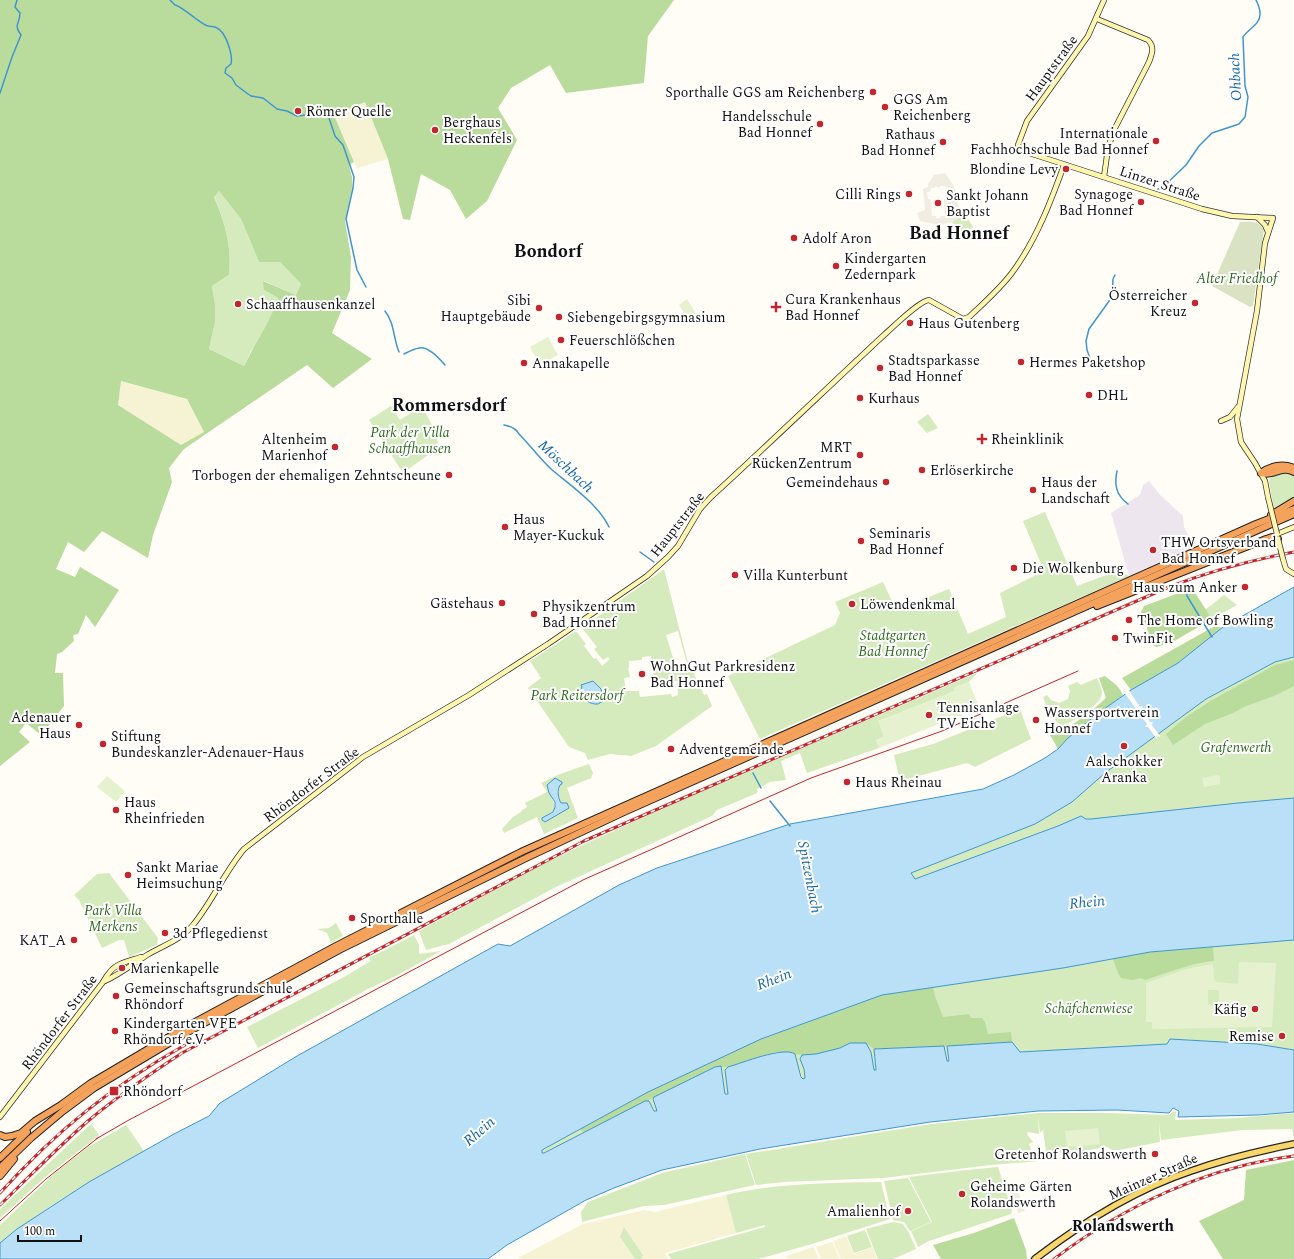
<svg xmlns="http://www.w3.org/2000/svg" width="1294" height="1259" viewBox="0 0 1294 1259" font-family="Spectral,serif">
<rect width="100%" height="100%" fill="#fffdf5"/>
<!-- industrial -->
<polygon fill="#eee6ef" points="1149,481 1160,495 1183,516 1184,527 1195,547 1129,576 1111,513 1140,495 1143,485"/>
<!-- farmland -->
<g fill="#f6f3d4">
<polygon points="365,101 388,159 357,168 334,115"/>
<polygon points="121,381 187,399 204,432 181,445 118,405"/>
<polygon points="726,1195 736,1233 665,1253 668,1259 642,1259 643,1254 620,1237 635,1259 519,1259 518,1258 583,1224 644,1210 655,1212"/>
<polygon points="846,1236 854,1254 873,1247 877,1259 841,1259 833,1241"/>
<polygon points="832,1242 840,1259 821,1259 816,1247"/>
<polygon points="813,1247 819,1259 788,1259 786,1256"/>
</g>
<!-- green -->
<g fill="#d5ebbd" fill-rule="evenodd">
<path d="M219 191 241 219 259 262H280L301 284 296 295 264 281V290L278 298 273 313 256 345 251 351 244 366 209 349 215 322V304L212 286 229 275C232 247 225 222 214 196Z"/>
<polygon points="965,214 973,227 964,237 960,230 956,229 952,222"/>
<polygon points="391,406 400,420 422,406 436,433 439,447 403,473 369,420"/>
<polygon points="928,414 938,428 927,433 917,422"/>
<polygon points="1278,472 1290,472 1294,475 1294,497 1274,510 1269,481 1270,478"/>
<polygon points="1045,512 1077,586 1117,571 1129,576 760,739 728,676 835,625 840,613 835,602 883,582 896,610 949,589 968,634 1006,617 1000,593 1044,571 1023,521"/>
<path d="M664 569 687 659 704 695 707 694 712 706 656 746 631 756 610 754 588 760 585 753 569 747 528 688 541 678 530 661 576 631 586 644 584 646 594 659 596 658 602 666 610 659 608 657 603 660 594 649 597 647 582 628ZM678 631 686 660 690 667 677 671 666 635ZM651 656 654 679 652 680 653 684H656V685L670 683V681H677L678 695 672 697 671 694 640 697 639 691H626L624 678 630 677 628 668H629V661L642 660V657Z"/>
<polygon points="1224,595 1237,605 1212,619 1205,610"/>
<polygon points="1294,657 1294,798 1238,803 1091,819 1086,819 1081,816 1058,826 915,879 911,873 1035,824 1072,802 1105,773 1206,699 1275,662"/>
<polygon points="977,673 969,682 954,688 955,691 879,721 884,737 876,740 879,748 807,773 800,753 781,761 786,780 770,782 757,789 757,793 717,810 712,816 556,887 449,944 426,950 419,931 543,864 576,848 688,797"/>
<path d="M1097 678C1099 683 1102 689 1102 694 1102 704 1072 721 1064 726 1052 722 1047 708 1043 697L1047 695 1051 700 1059 703 1068 699 1070 691 1068 686 1077 682 1081 685Z"/>
<polygon points="1020,709 1031,739 975,767 967,763 900,781 894,755 933,744"/>
<path d="M589 764 593 773 591 778 567 788 578 818 544 834 537 817 504 833 502 829 513 817 521 812 522 810 527 807 525 803 547 792 541 783 560 774ZM553 781 560 785C557 790 558 798 561 803H567L568 808 545 822 543 817C564 810 550 799 547 785Z"/>
<polygon points="109,873 158,938 157,945 129,957 124,940 119,940 102,948 79,900 74,895 97,874"/>
<polygon points="336,923 343,936 331,943 327,933 318,929 329,928"/>
<polygon points="414,935 419,945 419,954 441,951 396,976 368,989 258,1048 247,1027 344,977 371,961 369,958"/>
<polygon points="1294,940 1294,1050 1194,1040 1170,1039 1168,1044 1020,1052 947,1046 949,1061 946,1061 944,1047 874,1049 876,1070 874,1070 871,1052 800,1059 804,1069 805,1078 803,1079 798,1065 725,1094 721,1066 653,1099 657,1110 655,1112 649,1101 544,1153 542,1153 541,1150 648,1092 882,995 1063,968 1150,952"/>
<polygon points="1174,1111 1176,1112 1175,1120 1237,1118 1294,1113 1294,1139 1292,1129 1243,1130 1161,1140 1159,1122 1160,1142 1114,1151 1107,1147 1071,1153 1055,1152 1051,1154 1049,1158 1046,1159 1044,1152 1046,1152 1043,1130 1048,1124 1040,1133 1038,1116 1039,1134 1028,1132 1027,1134 1033,1142 1029,1144 1035,1160 1039,1159 1040,1161 991,1165 883,1178 784,1182 756,1185 746,1154 931,1124 1038,1113 1109,1113 1169,1115"/>
<polygon points="91,1124 99,1135 44,1178 0,1218 0,1209"/>
<path d="M126 1125 144 1151C95 1179 44 1207 0 1243V1225L57 1171 88 1147Z"/>
<polygon points="745,1154 755,1185 664,1205 644,1206 582,1222 581,1212 588,1202 662,1173"/>
<polygon points="998,1167 1012,1211 1011,1214 929,1241 918,1247 911,1231 932,1222 909,1177 967,1170"/>
<polygon points="908,1178 931,1222 910,1231 904,1222 893,1220 884,1181"/>
<path d="M881 1182 890 1219 812 1244 758 1259H671L668 1254 765 1227V1225L736 1233 726 1195C777 1183 829 1183 881 1182Z"/>
<polygon points="893,1222 903,1224 909,1233 916,1249 893,1259 878,1259 866,1229"/>
<polygon points="624,1227 643,1255 642,1259 635,1259 620,1237"/>
<polygon points="865,1230 872,1247 854,1253 847,1236"/>
</g>
<!-- forest -->
<g fill="#b9dc9c" fill-rule="evenodd">
<path d="M0 0H674L648 36 644 83 566 93 550 65 511 88 498 108 517 140 487 201 466 219 450 190 421 174 410 220 403 219 388 159 365 102 334 115 354 162 349 165 352 177V188L345 221 351 257 350 290 332 333 372 359 333 388 307 365 184 449 169 468 172 482 153 535 148 558 102 531 84 552 68 542 56 569 75 577 80 567 119 590 95 627 86 615 78 634 73 635 74 641 62 652 57 654 55 673H63L64 706 41 735 26 723 19 732 30 742 0 766ZM219 191 241 219 259 262H280L301 284 296 295 263 281 264 290 278 298C270 323 255 343 244 366L209 349 215 322V304L212 286 229 275C232 247 225 222 214 197ZM121 381 187 399 204 432 181 445 118 405Z"/>
<polygon points="1192,588 1212,619 1171,643 1156,647 1153,645 1141,612 1144,606"/>
<polygon points="1215,626 1222,628 1178,663 1131,690 1122,678"/>
<polygon points="1294,660 1294,686 1274,696 1246,706 1233,713 1205,724 1173,745 1166,734 1186,717 1212,700 1275,665"/>
<path d="M1105 676C1114 684 1117 683 1123 695L1067 739 1058 749 1050 735C1072 727 1090 713 1106 698L1099 678Z"/>
<path d="M1213 947 1214 961C1190 963 1168 973 1145 980L1141 978 1132 980 1121 978 1118 973 1113 959 1150 952Z"/>
<polygon points="933,987 935,996 943,1017 969,1014 971,1018 982,1018 985,1022 988,1034 1011,1032 1012,1042 944,1046 874,1049 866,1043 850,1043 840,1048 816,1054 802,1055 795,1054 793,1053 776,1052 728,1067 715,1067 583,1133 581,1129 648,1092 761,1039 882,995"/>
<polygon points="1294,1160 1294,1259 1223,1259 1199,1221 1244,1200 1246,1170"/>
<polygon points="1014,1218 1026,1250 1027,1259 941,1259 933,1245 974,1233"/>
</g>
<!-- cemetery -->
<path fill="#d9e3c4" d="M1240 222C1251 222 1257 220 1264 229L1253 306 1250 307 1212 286Z"/>
<!-- pitch -->
<g fill="#e6f2cf" fill-rule="evenodd">
<polygon points="687,299 696,314 688,319 679,305"/>
<polygon points="548,337 558,355 540,365 530,347"/>
<polygon points="969,682 979,708 879,748 876,740 884,737 878,721 955,691 954,688"/>
<polygon points="1217,775 1220,776 1220,784 1204,787 1202,778"/>
<polygon points="107,776 125,791 116,802 97,787"/>
<path d="M1239 962 1276 963 1272 1027 1152 1029V1022H1146V983L1186 969 1213 964 1214 978 1216 982 1238 984ZM1208 990H1219V1006L1208 1005Z"/>
<polygon points="1098,1128 1100,1144 1067,1147 1065,1131"/>
</g>
<!-- plaza -->
<g fill="#f1ede2" fill-rule="evenodd">
<path d="M945 173 954 186 961 217 952 222 938 225 920 221 917 213 925 210 923 189 928 187V184L934 175ZM936 186 939 188 940 186H946L947 188H949V191H947V198H944L945 216H941L940 218H936V216H932L931 199H928L927 192H930L931 188H934Z"/>
<polygon points="1016,1185 1025,1211 1018,1213 1010,1188"/>
</g>
<!-- water -->
<g fill="#b9e0f7" stroke="#3f96cf">
<path d="M1294 587V657L1275 662 1206 699 1105 773 1072 802 1035 824 911 873 915 879 1058 826 1081 816 1086 819H1091L1238 803 1294 798V940L1150 952 1063 968 882 995 761 1039 648 1092 542 1150V1153H544L645 1101H649L654 1111H657L653 1099 654 1097 715 1067 721 1066 725 1094H728L725 1070 728 1067C742 1063 784 1046 795 1054L801 1077 803 1079 805 1078 804 1069 800 1059 802 1055 816 1054 840 1048 850 1043H866L871 1052 874 1070H876L874 1049 944 1046 947 1061H949L947 1046 1012 1042 1020 1052 1167 1044 1170 1039 1257 1044 1294 1050V1112L1258 1115 1178 1117 1179 1111 1173 1108 1169 1113 1117 1110 1038 1111 930 1122 760 1149 662 1170 614 1188 586 1200 507 1245 488 1259H0V1243L17 1229 89 1182 174 1134 209 1116 220 1103 297 1056 498 944 510 946 619 885 657 868 790 824 983 789 1014 775 1045 758 1058 749 1067 739 1097 714 1131 690 1178 663 1223 627Z"/>
<path d="M593 681 601 689 602 695 603 696V701L598 704C591 705 582 699 579 693L582 687 581 685Z"/>
<path d="M555 778 562 782V784L560 785C557 790 558 798 561 803H567L569 808 545 822 542 820V818L553 812 555 807V802L549 793 547 785Z"/>
</g>
<!-- pier -->
<polygon fill="#fffdf5" points="1128,689 1140,707 1143,706 1141,709 1150,722 1153,722 1152,725 1160,736 1156,738 1148,727 1145,727 1147,724 1138,712 1135,712 1136,709 1124,692"/>
<g fill="none" stroke-linecap="round" stroke-linejoin="round">
<!-- stream -->
<g stroke="#3f96cf" stroke-width="1.5">
<path d="M170 0 175 5C178 5 191 15 195 18 199 21 204 25 208 26 211 27 215 26 217 28 226 32 233 55 231 64L226 68 225 73 232 78 236 85 248 94 251 96 263 98 277 109 287 111 297 116 323 113 329 118 335 136 343 145 354 177 353 188 346 219 357 270 366 287"/>
<path d="M0 93 12 57 21 35C13 24 20 24 20 13L15 7 17 0"/>
<path d="M1158 189 1162 188 1186 165 1199 146 1212 133 1239 124 1245 117 1248 97 1245 86 1243 37C1248 29 1261 24 1260 13 1260 9 1258 4 1256 0"/>
<path d="M385 311C395 324 393 338 399 352"/>
<path d="M404 354C408 352 413 349 419 348 428 346 439 358 445 365"/>
<polyline points="1102,369 1091,361 1087,350 1086,341 1089,329 1112,297 1113,279 1115,275"/>
<path d="M504 425C507 426 510 426 513 428 515 429 518 432 519 434 530 445 539 458 551 469 570 485 598 504 609 527"/>
<path d="M1117 471C1114 485 1116 495 1128 504"/>
<polyline points="640,552 654,562"/>
<polyline points="1187,593 1187,596 1212,637"/>
<polyline points="753,773 761,788"/>
<polyline points="770,801 790,826"/>
</g>
<defs>
<g id="secondary">
<polyline points="1104,0 1088,36 1027,121 1018,145 1020,149 1023,151 1202,209 1232,216 1273,218 1265,243 1257,311 1237,419 1241,442 1255,463 1265,481 1268,497"/>
<path d="M1097 19 1148 40C1155 47 1152 54 1149 62L1114 130 1108 148 1104 177"/>
<polyline points="1257,217 1265,225 1268,232"/>
<polyline points="1221,421 1230,417 1238,407"/>
<polyline points="1277,538 1277,534 1294,527"/>
<polyline points="1283,559 1286,569 1294,574"/>
<path d="M105 981C120 974 133 964 147 955 162 946 181 940 193 925 212 902 224 873 244 849L363 757 469 695 548 644 647 576 668 557 678 546 700 509 711 497C769 444 826 389 884 335 892 328 919 301 929 300L963 319 969 317C983 304 1003 286 1014 270 1037 238 1051 201 1064 165"/>
<path d="M0 1117 100 986C104 982 105 977 109 973 116 963 129 961 141 957"/>
</g>
<path id="primary" d="M1035 1259C1083 1222 1134 1190 1191 1171 1225 1159 1259 1151 1294 1144"/>
<g id="highway">
<path d="M1261 473C1270 466 1283 463 1294 468"/>
<path d="M1261 473C1272 477 1282 465 1294 472"/>
<polyline points="1271,515 1294,501"/>
<polyline points="1097,606 1266,539 1272,537 1278,539"/>
<polyline points="0,1135 5,1137 12,1136 21,1133 35,1121 61,1105 91,1083 184,1028 338,945 521,852 1256,524 1294,509"/>
<polyline points="0,1158 27,1132"/>
<polyline points="0,1168 31,1138 63,1111 94,1088 186,1033 339,950 526,858 624,812 1294,514"/>
<polyline points="0,1176 14,1159"/>
</g>
</defs>
<!-- secondary casing -->
<use href="#secondary" stroke="#333" stroke-width="6"/>
<!-- primary casing -->
<use href="#primary" stroke="#222" stroke-width="8"/>
<!-- highway casing -->
<use href="#highway" stroke="#222" stroke-width="8"/>
<!-- secondary -->
<use href="#secondary" stroke="#fff6b0" stroke-width="4.5"/>
<!-- primary -->
<use href="#primary" stroke="#f9d66b" stroke-width="5.5"/>
<!-- highway -->
<use href="#highway" stroke="#f5a25d" stroke-width="6"/>
<!-- tram -->
<g stroke="#c4262e" stroke-width="1">
<polyline points="96,1139 127,1121 583,880 811,778 942,731 1078,671"/>
<polyline points="0,1221 46,1179 99,1137"/>
</g>
<defs>
<g id="rail">
<path d="M0 1193C56 1131 112 1086 185 1045"/>
<path d="M0 1205C29 1177 57 1148 88 1121 118 1096 150 1074 182 1053L584 841 1169 587C1210 571 1251 560 1294 552"/>
<path d="M1054 1259C1124 1206 1206 1167 1294 1156"/>
</g>
</defs>
<!-- rail casing -->
<use href="#rail" stroke="#c4262e" stroke-width="3"/>
<!-- rail -->
<use href="#rail" stroke="#fff" stroke-width="1.5" stroke-dasharray="4.5" stroke-linecap="butt"/>
<defs>
<g id="secondary-bridge">
<polyline points="1268,497 1277,534"/>
<polyline points="1278,539 1283,559"/>
</g>
</defs>
<!-- secondary-bridge casing -->
<use href="#secondary-bridge" stroke="#333" stroke-width="6" stroke-linecap="butt"/>
<!-- secondary-bridge -->
<use href="#secondary-bridge" stroke="#fff6b0" stroke-width="4.5"/>
</g>
<!-- markers -->
<g fill="#c4262e" stroke="#fff" stroke-width="1.5">
<circle cx="873" cy="92" r="4"/>
<circle cx="885" cy="107" r="4"/>
<circle cx="298" cy="111" r="4"/>
<circle cx="820" cy="124" r="4"/>
<circle cx="435" cy="130" r="4"/>
<circle cx="1156" cy="141" r="4"/>
<circle cx="943" cy="142" r="4"/>
<circle cx="1066" cy="169" r="4"/>
<circle cx="909" cy="194" r="4"/>
<circle cx="1141" cy="202" r="4"/>
<circle cx="938" cy="203" r="4"/>
<circle cx="794" cy="238" r="4"/>
<circle cx="836" cy="266" r="4"/>
<circle cx="1195" cy="303" r="4"/>
<circle cx="238" cy="304" r="4"/>
<path d="M774 301h4v4h4v4h-4v4h-4v-4h-4v-4h4z"/>
<circle cx="539" cy="308" r="4"/>
<circle cx="559" cy="317" r="4"/>
<circle cx="910" cy="323" r="4"/>
<circle cx="561" cy="340" r="4"/>
<circle cx="1021" cy="362" r="4"/>
<circle cx="524" cy="363" r="4"/>
<circle cx="880" cy="368" r="4"/>
<circle cx="1089" cy="395" r="4"/>
<circle cx="860" cy="398" r="4"/>
<path d="M980 433h4v4h4v4h-4v4h-4v-4h-4v-4h4z"/>
<circle cx="335" cy="447" r="4"/>
<circle cx="860" cy="455" r="4"/>
<circle cx="922" cy="470" r="4"/>
<circle cx="449" cy="475" r="4"/>
<circle cx="886" cy="482" r="4"/>
<circle cx="1033" cy="490" r="4"/>
<circle cx="505" cy="527" r="4"/>
<circle cx="861" cy="541" r="4"/>
<circle cx="1153" cy="550" r="4"/>
<circle cx="1014" cy="568" r="4"/>
<circle cx="735" cy="575" r="4"/>
<circle cx="1245" cy="587" r="4"/>
<circle cx="502" cy="603" r="4"/>
<circle cx="852" cy="604" r="4"/>
<circle cx="534" cy="614" r="4"/>
<circle cx="1129" cy="620" r="4"/>
<circle cx="1115" cy="638" r="4"/>
<circle cx="642" cy="674" r="4"/>
<circle cx="929" cy="715" r="4"/>
<circle cx="1036" cy="720" r="4"/>
<circle cx="79" cy="725" r="4"/>
<circle cx="103" cy="744" r="4"/>
<circle cx="1124" cy="746" r="4"/>
<circle cx="671" cy="749" r="4"/>
<circle cx="847" cy="782" r="4"/>
<circle cx="116" cy="810" r="4"/>
<circle cx="128" cy="875" r="4"/>
<circle cx="352" cy="918" r="4"/>
<circle cx="165" cy="933" r="4"/>
<circle cx="74" cy="940" r="4"/>
<circle cx="122" cy="968" r="4"/>
<circle cx="116" cy="996" r="4"/>
<circle cx="1255" cy="1009" r="4"/>
<circle cx="115" cy="1031" r="4"/>
<circle cx="1282" cy="1036" r="4"/>
<rect x="109" y="1086" width="10" height="10" rx="2"/>
<circle cx="1155" cy="1154" r="4"/>
<circle cx="962" cy="1194" r="4"/>
<circle cx="908" cy="1211" r="4"/>
</g>
<g text-anchor="middle" stroke-width="4" stroke-linejoin="round" paint-order="stroke">
<!-- street labels -->
<g font-size="14" fill="#111" stroke="#fff">
<text transform="translate(1051 68) rotate(-54)" y="5">Hauptstraße</text>
<text transform="translate(1160 183) rotate(18)" y="5">Linzer Straße</text>
<text transform="translate(677 524) rotate(-52)" y="5">Hauptstraße</text>
<text transform="translate(311 784) rotate(-37)" y="5">Rhöndorfer Straße</text>
<text transform="translate(59 1022) rotate(-53)" y="5">Rhöndorfer Straße</text>
<text transform="translate(1153 1176) rotate(-24)" y="5">Mainzer Straße</text>
</g>
<!-- poi labels -->
<g font-size="14" fill="#111" stroke="#fff" text-anchor="start">
<text x="865" y="97" text-anchor="end">Sporthalle GGS am Reichenberg</text>
<text x="893" y="104">GGS Am<tspan x="893" dy="16">Reichenberg</tspan></text>
<text x="306" y="116">Römer Quelle</text>
<text x="812" y="121" text-anchor="end">Handelsschule<tspan x="812" dy="16">Bad Honnef</tspan></text>
<text x="443" y="127">Berghaus<tspan x="443" dy="16">Heckenfels</tspan></text>
<text x="1148" y="138" text-anchor="end">Internationale<tspan x="1148" dy="16">Fachhochschule Bad Honnef</tspan></text>
<text x="935" y="139" text-anchor="end">Rathaus<tspan x="935" dy="16">Bad Honnef</tspan></text>
<text x="1058" y="174" text-anchor="end">Blondine Levy</text>
<text x="901" y="199" text-anchor="end">Cilli Rings</text>
<text x="1133" y="199" text-anchor="end">Synagoge<tspan x="1133" dy="16">Bad Honnef</tspan></text>
<text x="946" y="200">Sankt Johann<tspan x="946" dy="16">Baptist</tspan></text>
<text x="802" y="243">Adolf Aron</text>
<text x="844" y="263">Kindergarten<tspan x="844" dy="16">Zedernpark</tspan></text>
<text x="1187" y="300" text-anchor="end">Österreicher<tspan x="1187" dy="16">Kreuz</tspan></text>
<text x="785" y="304">Cura Krankenhaus<tspan x="785" dy="16">Bad Honnef</tspan></text>
<text x="531" y="305" text-anchor="end">Sibi<tspan x="531" dy="16">Hauptgebäude</tspan></text>
<text x="246" y="309">Schaaffhausenkanzel</text>
<text x="567" y="322">Siebengebirgsgymnasium</text>
<text x="918" y="328">Haus Gutenberg</text>
<text x="569" y="345">Feuerschlößchen</text>
<text x="888" y="365">Stadtsparkasse<tspan x="888" dy="16">Bad Honnef</tspan></text>
<text x="1029" y="367">Hermes Paketshop</text>
<text x="532" y="368">Annakapelle</text>
<text x="1097" y="400">DHL</text>
<text x="868" y="403">Kurhaus</text>
<text x="327" y="444" text-anchor="end">Altenheim<tspan x="327" dy="16">Marienhof</tspan></text>
<text x="991" y="444">Rheinklinik</text>
<text x="852" y="452" text-anchor="end">MRT<tspan x="852" dy="16">RückenZentrum</tspan></text>
<text x="930" y="475">Erlöserkirche</text>
<text x="441" y="480" text-anchor="end">Torbogen der ehemaligen Zehntscheune</text>
<text x="878" y="487" text-anchor="end">Gemeindehaus</text>
<text x="1041" y="487">Haus der<tspan x="1041" dy="16">Landschaft</tspan></text>
<text x="513" y="524">Haus<tspan x="513" dy="16">Mayer-Kuckuk</tspan></text>
<text x="869" y="538">Seminaris<tspan x="869" dy="16">Bad Honnef</tspan></text>
<text x="1161" y="547">THW Ortsverband<tspan x="1161" dy="16">Bad Honnef</tspan></text>
<text x="1022" y="573">Die Wolkenburg</text>
<text x="743" y="580">Villa Kunterbunt</text>
<text x="1237" y="592" text-anchor="end">Haus zum Anker</text>
<text x="494" y="608" text-anchor="end">Gästehaus</text>
<text x="860" y="609">Löwendenkmal</text>
<text x="542" y="611">Physikzentrum<tspan x="542" dy="16">Bad Honnef</tspan></text>
<text x="1137" y="625">The Home of Bowling</text>
<text x="1123" y="643">TwinFit</text>
<text x="650" y="671">WohnGut Parkresidenz<tspan x="650" dy="16">Bad Honnef</tspan></text>
<text x="937" y="712">Tennisanlage<tspan x="937" dy="16">TV Eiche</tspan></text>
<text x="1044" y="717">Wassersportverein<tspan x="1044" dy="16">Honnef</tspan></text>
<text x="71" y="722" text-anchor="end">Adenauer<tspan x="71" dy="16">Haus</tspan></text>
<text x="111" y="741">Stiftung<tspan x="111" dy="16">Bundeskanzler-Adenauer-Haus</tspan></text>
<text x="679" y="754">Adventgemeinde</text>
<text x="1124" y="766" text-anchor="middle">Aalschokker<tspan x="1124" dy="16">Aranka</tspan></text>
<text x="855" y="787">Haus Rheinau</text>
<text x="124" y="807">Haus<tspan x="124" dy="16">Rheinfrieden</tspan></text>
<text x="136" y="872">Sankt Mariae<tspan x="136" dy="16">Heimsuchung</tspan></text>
<text x="360" y="923">Sporthalle</text>
<text x="173" y="938">3d Pflegedienst</text>
<text x="66" y="945" text-anchor="end">KAT_A</text>
<text x="130" y="973">Marienkapelle</text>
<text x="124" y="993">Gemeinschaftsgrundschule<tspan x="124" dy="16">Rhöndorf</tspan></text>
<text x="1247" y="1014" text-anchor="end">Käfig</text>
<text x="123" y="1028">Kindergarten VFE<tspan x="123" dy="16">Rhöndorf e.V.</tspan></text>
<text x="1274" y="1041" text-anchor="end">Remise</text>
<text x="123" y="1096">Rhöndorf</text>
<text x="1147" y="1159" text-anchor="end">Gretenhof Rolandswerth</text>
<text x="970" y="1191">Geheime Gärten<tspan x="970" dy="16">Rolandswerth</tspan></text>
<text x="900" y="1216" text-anchor="end">Amalienhof</text>
</g>
<!-- park labels -->
<g font-size="14" font-style="italic" fill="#2f6b1f" stroke="#fff">
<text x="1237" y="283">Alter Friedhof</text>
<text x="410" y="437">Park der Villa<tspan x="410" dy="16">Schaaffhausen</tspan></text>
<text x="893" y="640">Stadtgarten<tspan x="893" dy="16">Bad Honnef</tspan></text>
<text x="577" y="700">Park Reitersdorf</text>
<text x="1236" y="752">Grafenwerth</text>
<text x="113" y="915">Park Villa<tspan x="113" dy="16">Merkens</tspan></text>
<text x="1089" y="1013">Schäfchenwiese</text>
</g>
<!-- water labels -->
<g font-size="15" font-style="italic" fill="#1768a6" stroke="#fff">
<text transform="translate(1235 77) rotate(-93)" y="5">Ohbach</text>
<text transform="translate(566 466) rotate(43)" y="5">Möschbach</text>
<text transform="translate(810 877) rotate(79)" y="5">Spitzenbach</text>
<text transform="translate(1087 902) rotate(-6)" y="5">Rhein</text>
<text transform="translate(774 979) rotate(-21)" y="5">Rhein</text>
<text transform="translate(479 1131) rotate(-41)" y="5">Rhein</text>
</g>
<!-- quarter labels -->
<g font-size="16" font-weight="bold" fill="#111" stroke="#fff">
<text x="1123" y="1231">Rolandswerth</text>
</g>
<!-- district labels -->
<g font-size="18" font-weight="bold" fill="#111" stroke="#fff">
<text x="959" y="239">Bad Honnef</text>
<text x="548" y="257">Bondorf</text>
<text x="449" y="411">Rommersdorf</text>
</g>
</g>
<!-- scale -->
<path d="M18 1235v6h63v-6" fill="none" stroke="#111111" stroke-width="2"/>
<text x="24" y="1235" font-size="12" fill="#111111" stroke="#ffffff" stroke-width="3" paint-order="stroke">100 m</text>
</svg>
